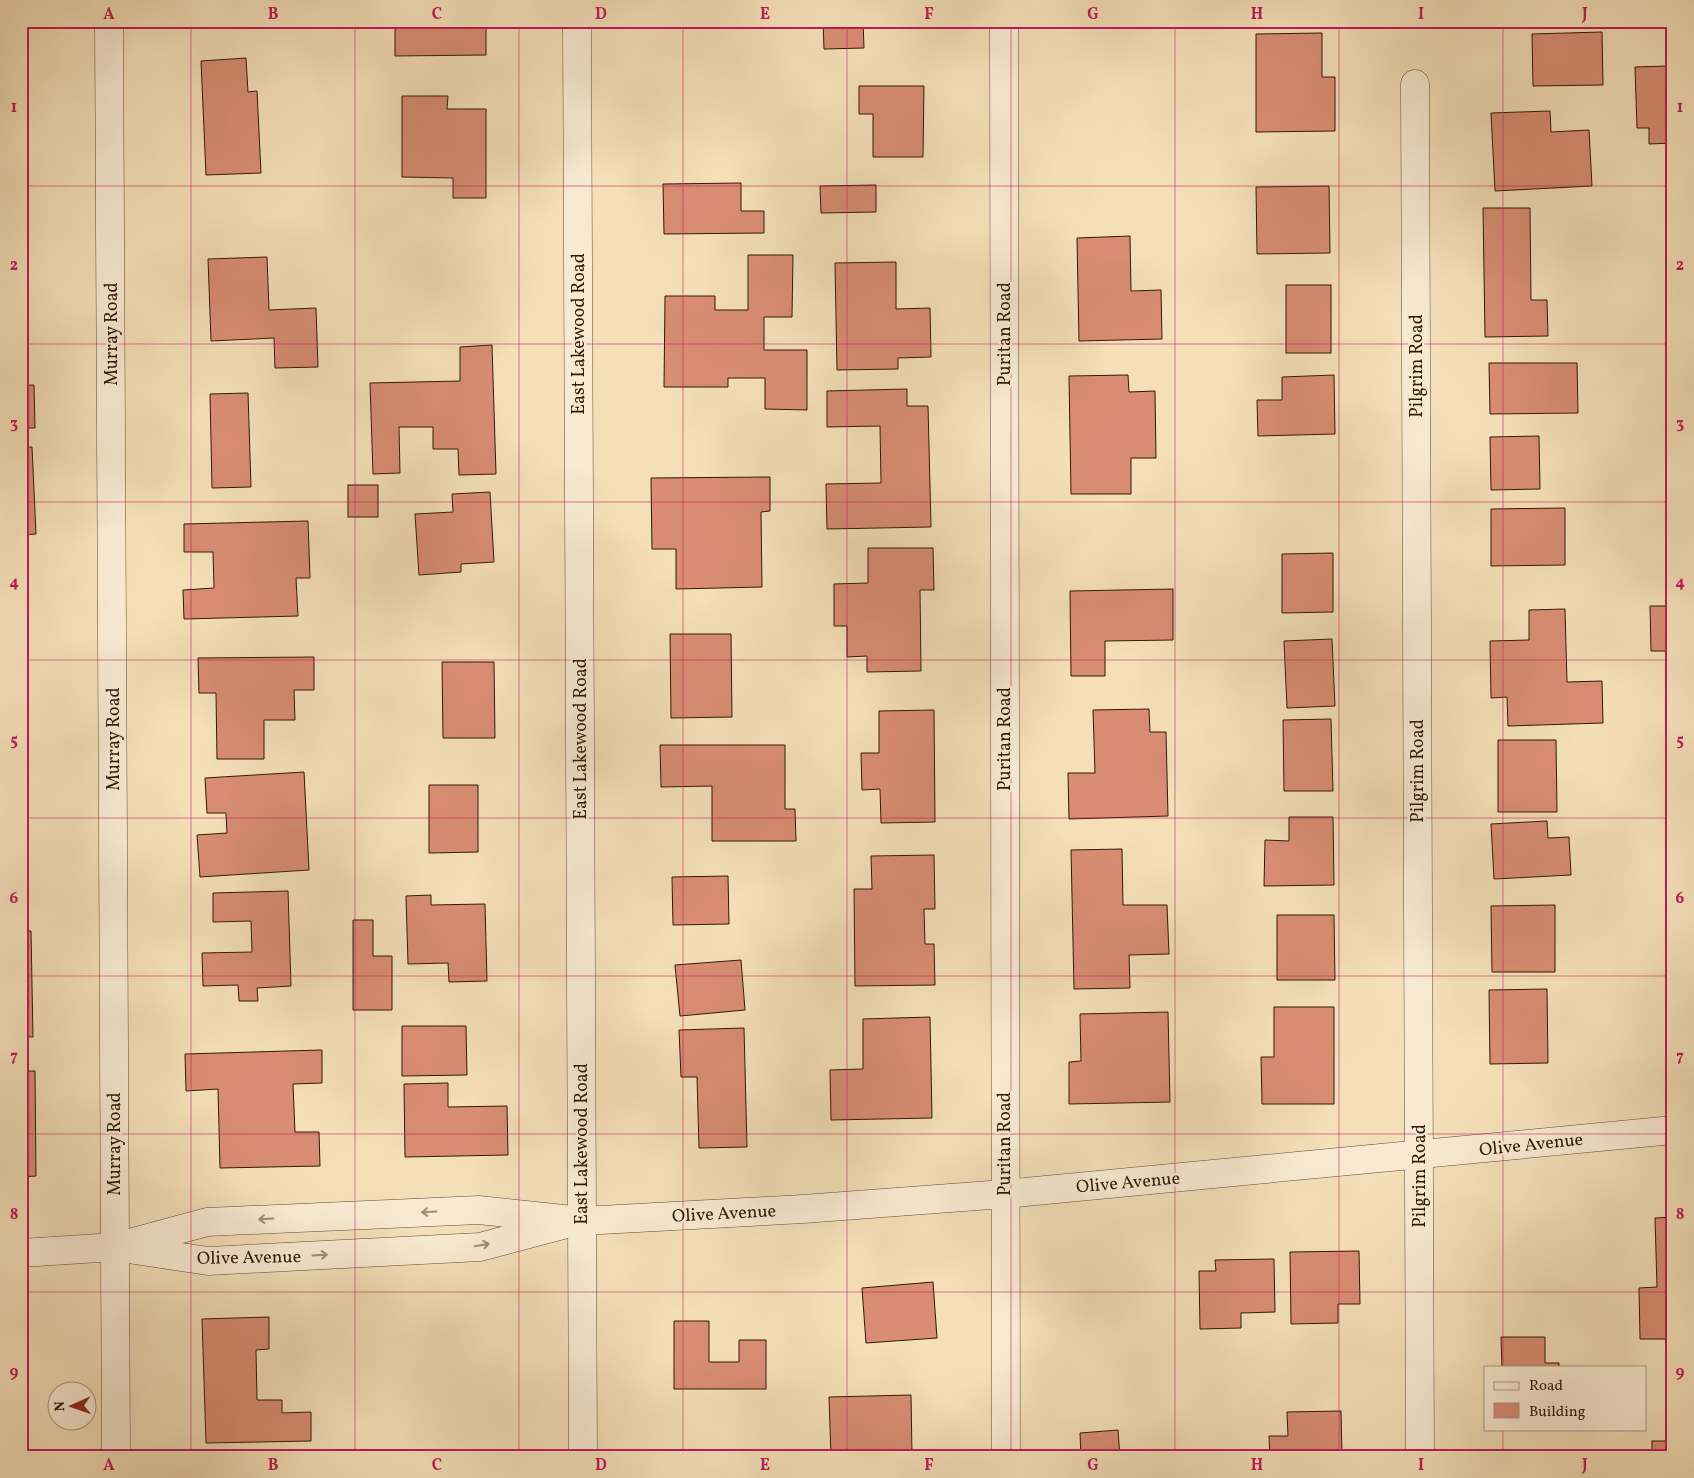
<svg xmlns="http://www.w3.org/2000/svg" width="1694" height="1478" viewBox="0 0 1694 1478" font-family="Vollkorn,serif">
<rect width="100%" height="100%" fill="#f4dfb9"/>
<filter id="stains"><feTurbulence type="fractalNoise" baseFrequency=".004" numOctaves="4"/><feColorMatrix values="0 0 0 0 .2 0 0 0 0 .09 0 0 0 0 .02 0 0 0 .5 -.17"/></filter>
<radialGradient id="worn" r=".72"><stop offset=".6" stop-color="#630" stop-opacity="0"/><stop offset="1" stop-color="#630" stop-opacity=".3"/></radialGradient>
<!-- building -->
<g fill="#d98d74" stroke="#311907">
<polygon points="199,21 273,21 273,22 199,23"/>
<polygon points="395,21 486,21 486,55 395,56"/>
<polygon points="823,21 863,21 864,48 824,49"/>
<polygon points="1602,32 1603,85 1533,86 1532,34"/>
<polygon points="1322,33 1322,77 1335,77 1335,131 1256,132 1256,34"/>
<polygon points="246,58 248,92 257,91 261,173 206,175 201,61"/>
<polygon points="1668,66 1668,83 1673,83 1673,97 1670,97 1671,143 1649,144 1649,128 1637,128 1635,67"/>
<polygon points="859,86 924,86 923,157 873,157 873,114 859,114"/>
<polygon points="402,96 448,96 447,109 486,109 486,198 453,198 453,178 402,177"/>
<polygon points="1550,111 1551,132 1589,130 1592,186 1495,191 1491,113"/>
<polygon points="741,183 741,211 764,211 764,233 664,234 663,184"/>
<polygon points="876,185 876,212 821,213 820,186"/>
<polygon points="1329,186 1330,253 1257,254 1256,187"/>
<polygon points="1483,208 1530,208 1531,300 1547,300 1548,336 1485,337"/>
<polygon points="1130,236 1131,291 1161,290 1162,339 1079,341 1077,238"/>
<polygon points="748,255 793,255 792,317 764,317 764,350 807,350 807,410 765,409 765,378 728,378 728,387 664,387 665,296 715,296 715,310 748,310"/>
<polygon points="267,257 269,310 316,308 318,367 275,368 274,338 211,341 208,259"/>
<polygon points="896,262 896,309 930,308 931,357 898,358 898,369 837,370 835,263"/>
<rect x="1286" y="285" width="45" height="68"/>
<rect x="21" y="320" width="5" height="32"/>
<polygon points="492,345 496,474 459,475 458,449 433,449 433,427 399,427 400,473 373,474 370,383 460,381 460,347"/>
<polygon points="1489,363 1577,363 1578,413 1490,414"/>
<polygon points="1128,375 1129,392 1155,391 1156,458 1131,458 1131,494 1071,494 1069,376"/>
<polygon points="1334,375 1335,434 1258,436 1257,400 1282,400 1282,377"/>
<polygon points="21,385 34,385 35,428 21,428"/>
<polygon points="907,389 907,406 928,406 931,527 827,529 826,484 881,483 880,426 827,427 827,391"/>
<polygon points="248,393 251,487 212,488 210,394"/>
<polygon points="1539,436 1540,489 1491,490 1490,437"/>
<polygon points="32,447 36,534 21,535 21,448"/>
<polygon points="770,477 770,511 761,512 762,587 676,589 676,549 652,549 651,478"/>
<rect x="348" y="485" width="30" height="32"/>
<polygon points="490,492 494,562 461,564 461,572 419,575 415,514 453,512 452,494"/>
<polygon points="1565,508 1565,565 1491,566 1491,509"/>
<polygon points="308,521 310,578 296,578 298,616 184,619 183,590 214,588 213,552 184,552 184,524"/>
<polygon points="868,548 933,548 934,590 920,590 921,671 867,672 867,656 847,657 847,626 834,626 834,584 868,583"/>
<polygon points="1333,553 1333,612 1282,613 1282,554"/>
<polygon points="1173,589 1173,640 1105,641 1105,676 1071,676 1070,591"/>
<polygon points="1650,606 1673,606 1673,651 1651,651"/>
<polygon points="1565,609 1567,682 1602,681 1603,723 1508,726 1507,697 1491,698 1490,641 1529,640 1529,610"/>
<polygon points="670,634 731,634 732,717 671,718"/>
<polygon points="1332,639 1335,706 1287,708 1284,641"/>
<polygon points="314,657 314,690 294,690 295,720 264,720 264,759 217,759 216,693 199,693 198,658"/>
<polygon points="442,662 494,662 495,738 443,738"/>
<polygon points="1149,709 1150,732 1166,732 1168,816 1069,819 1068,773 1095,773 1093,710"/>
<polygon points="934,710 935,822 881,823 880,789 862,790 861,753 879,753 879,711"/>
<polygon points="1331,719 1333,791 1284,791 1283,720"/>
<polygon points="1498,740 1556,740 1557,812 1498,812"/>
<polygon points="660,745 785,745 785,809 795,809 796,841 712,841 712,786 661,787"/>
<polygon points="304,772 309,870 200,877 197,835 227,833 226,813 207,813 205,778"/>
<polygon points="429,785 478,785 478,852 429,853"/>
<polygon points="1289,817 1333,817 1334,885 1264,886 1265,840 1289,841"/>
<polygon points="1547,821 1548,838 1569,837 1571,875 1494,879 1491,824"/>
<polygon points="1122,849 1123,905 1167,905 1169,954 1129,955 1130,988 1074,989 1071,850"/>
<polygon points="934,855 935,909 924,909 925,944 934,944 935,985 855,986 854,889 872,889 871,856"/>
<polygon points="728,876 729,924 673,925 672,877"/>
<polygon points="288,891 291,986 257,988 258,1001 239,1001 238,985 203,986 202,953 252,952 251,921 213,922 213,893"/>
<polygon points="431,895 431,905 485,904 487,981 449,982 448,963 408,964 406,896"/>
<polygon points="1555,905 1555,972 1492,972 1491,906"/>
<polygon points="1277,915 1334,915 1335,980 1277,980"/>
<polygon points="353,920 373,920 373,956 392,956 392,1010 353,1010"/>
<polygon points="21,931 31,931 33,1037 21,1037"/>
<polygon points="741,960 745,1010 680,1016 675,965"/>
<polygon points="1547,989 1548,1063 1490,1064 1489,990"/>
<polygon points="1274,1007 1334,1007 1334,1104 1262,1104 1261,1057 1274,1057"/>
<polygon points="1667,1010 1673,1010 1673,1058 1668,1059"/>
<polygon points="1168,1012 1170,1102 1069,1104 1069,1062 1081,1061 1080,1014"/>
<polygon points="930,1017 932,1118 831,1120 830,1070 863,1069 863,1019"/>
<polygon points="402,1026 466,1026 467,1075 402,1076"/>
<polygon points="744,1028 747,1147 699,1148 697,1077 681,1077 679,1030"/>
<polygon points="322,1050 322,1083 293,1084 295,1132 319,1132 320,1166 220,1168 218,1089 186,1091 185,1054"/>
<polygon points="21,1071 35,1071 36,1176 21,1177"/>
<polygon points="448,1083 448,1107 507,1106 508,1155 405,1157 404,1084"/>
<polygon points="1673,1217 1673,1339 1640,1339 1639,1288 1657,1287 1655,1218"/>
<polygon points="1359,1251 1360,1304 1338,1304 1338,1323 1291,1324 1290,1252"/>
<polygon points="1274,1259 1275,1312 1241,1313 1241,1328 1200,1329 1199,1271 1216,1271 1215,1260"/>
<polygon points="933,1282 937,1338 866,1343 862,1288"/>
<polygon points="269,1317 269,1349 256,1350 257,1400 282,1400 282,1413 311,1412 311,1441 206,1443 202,1319"/>
<polygon points="674,1321 709,1321 709,1362 739,1362 739,1340 766,1340 766,1389 674,1389"/>
<polygon points="21,1336 24,1336 25,1415 21,1415"/>
<polygon points="1501,1337 1545,1337 1545,1363 1559,1363 1559,1367 1502,1367"/>
<polygon points="911,1395 912,1456 938,1457 831,1457 829,1397"/>
<polygon points="1341,1411 1342,1457 1270,1457 1269,1436 1288,1436 1287,1412"/>
<polygon points="1118,1430 1120,1457 1081,1457 1080,1433"/>
<rect x="1652" y="1441" width="21" height="16"/>
</g>
<g fill="none" stroke-linecap="round" stroke-linejoin="round">
<defs>
<g id="minor">
<polyline points="109,21 116,1457"/>
<polyline points="577,21 583,1457"/>
<polyline points="1004,21 1006,1457"/>
<polyline points="1415,84 1420,1457"/>
</g>
<g id="tertiary">
<polyline points="115,1247 207,1222 479,1210 582,1221 803,1209 1004,1194 1673,1130"/>
<polyline points="21,1253 115,1247 208,1261 480,1247 563,1225"/>
</g>
</defs>
<!-- minor casing -->
<use href="#minor" stroke="#624a34" stroke-width="29"/>
<!-- tertiary casing -->
<use href="#tertiary" stroke="#624a34" stroke-width="29"/>
<!-- minor -->
<use href="#minor" stroke="#f8ead2" stroke-width="28"/>
<!-- tertiary -->
<use href="#tertiary" stroke="#f8ead2" stroke-width="28"/>
</g>
<!-- one-way arrows -->
<defs><path id="oneway-shaft" d="M-6 0H5M1.5-3L5.5 0L1.5 3" fill="none" stroke-width="1.6" stroke-linecap="round" stroke-linejoin="round" transform="scale(1.25)"/></defs>
<g stroke="#9e8c77">
<use href="#oneway-shaft" transform="translate(429 1212) rotate(177)"/>
<use href="#oneway-shaft" transform="translate(266 1219) rotate(177)"/>
<use href="#oneway-shaft" transform="translate(482 1245) rotate(-10)"/>
<use href="#oneway-shaft" transform="translate(320 1255) rotate(-3)"/>
</g>
<!-- grid -->
<path fill="none" stroke="#c2185b" stroke-width="1" stroke-opacity="0.55" d="M191 21V1457M355 21V1457M519 21V1457M683 21V1457M847 21V1457M1011 21V1457M1175 21V1457M1339 21V1457M1503 21V1367M21 186H1673M21 344H1673M21 502H1673M21 660H1673M21 818H1673M21 976H1673M21 1134H1673M21 1292H1673M1503 1429V1457"/>
<g text-anchor="middle" stroke-width="4.5" stroke-linejoin="round" paint-order="stroke">
<!-- street labels -->
<g font-size="18" fill="#311907" stroke="#f8ead2">
<text transform="translate(111 334) rotate(-90)" y="6">Murray Road</text>
<text transform="translate(578 334) rotate(-90)" y="6">East Lakewood Road</text>
<text transform="translate(1004 334) rotate(-90)" y="6">Puritan Road</text>
<text transform="translate(1416 366) rotate(-90)" y="6">Pilgrim Road</text>
<text transform="translate(113 739) rotate(-90)" y="6">Murray Road</text>
<text transform="translate(580 739) rotate(-90)" y="6">East Lakewood Road</text>
<text transform="translate(1004 739) rotate(-90)" y="6">Puritan Road</text>
<text transform="translate(1417 771) rotate(-90)" y="6">Pilgrim Road</text>
<text transform="translate(114 1144) rotate(-90)" y="6">Murray Road</text>
<text transform="translate(581 1144) rotate(-90)" y="6">East Lakewood Road</text>
<text transform="translate(1004 1144) rotate(-90)" y="6">Puritan Road</text>
<text transform="translate(1531 1144) rotate(-6)" y="6">Olive Avenue</text>
<text transform="translate(1419 1176) rotate(-90)" y="6">Pilgrim Road</text>
<text transform="translate(1128 1182) rotate(-5)" y="6">Olive Avenue</text>
<text transform="translate(724 1213) rotate(-3)" y="6">Olive Avenue</text>
<text transform="translate(249 1257) rotate(-1)" y="6">Olive Avenue</text>
</g>
</g>
<!-- margin -->
<rect width="1694" height="1478" fill="none" stroke="#f4dfb9" stroke-width="55"/>
<!-- legend -->
<rect x="1484" y="1366" width="162" height="65" fill="#f8ead2" stroke="#a89681"/>
<rect x="1494" y="1382" width="25" height="8" fill="#f8ead2" stroke="#a89681"/>
<text x="1529" y="1390" font-size="15" fill="#311907">Road</text>
<rect x="1494" y="1403" width="25" height="15" fill="#d98d74" stroke="#a89681"/>
<text x="1529" y="1416" font-size="15" fill="#311907">Building</text>
<!-- north arrow -->
<g transform="translate(72 1406) rotate(268)"><circle r="24" fill="#f8ead2" stroke="#a89681"/>
<path d="M0-4L9 19L0 12L-9 19Z" fill="#8f2418"/>
<text y="-8" font-size="14" font-weight="bold" text-anchor="middle" fill="#311907">N</text>
</g>
<rect x="28" y="28" width="1638" height="1422" fill="none" stroke="#c2185b" stroke-width="2"/>
<g font-size="16" text-anchor="middle" font-weight="bold" fill="#c2185b">
<text x="109" y="19">A</text>
<text x="273" y="19">B</text>
<text x="437" y="19">C</text>
<text x="601" y="19">D</text>
<text x="765" y="19">E</text>
<text x="929" y="19">F</text>
<text x="1093" y="19">G</text>
<text x="1257" y="19">H</text>
<text x="1421" y="19">I</text>
<text x="1585" y="19">J</text>
<text x="14" y="112">1</text>
<text x="1680" y="112">1</text>
<text x="14" y="270">2</text>
<text x="1680" y="270">2</text>
<text x="14" y="428">3</text>
<text x="1680" y="428">3</text>
<text x="14" y="587">4</text>
<text x="1680" y="587">4</text>
<text x="14" y="745">5</text>
<text x="1680" y="745">5</text>
<text x="14" y="903">6</text>
<text x="1680" y="903">6</text>
<text x="14" y="1061">7</text>
<text x="1680" y="1061">7</text>
<text x="14" y="1219">8</text>
<text x="1680" y="1219">8</text>
<text x="14" y="1377">9</text>
<text x="1680" y="1377">9</text>
<text x="109" y="1470">A</text>
<text x="273" y="1470">B</text>
<text x="437" y="1470">C</text>
<text x="601" y="1470">D</text>
<text x="765" y="1470">E</text>
<text x="929" y="1470">F</text>
<text x="1093" y="1470">G</text>
<text x="1257" y="1470">H</text>
<text x="1421" y="1470">I</text>
<text x="1585" y="1470">J</text>
</g>
<rect width="100%" height="100%" filter="url(#stains)"/>
<rect width="100%" height="100%" fill="url(#worn)"/>
</svg>
